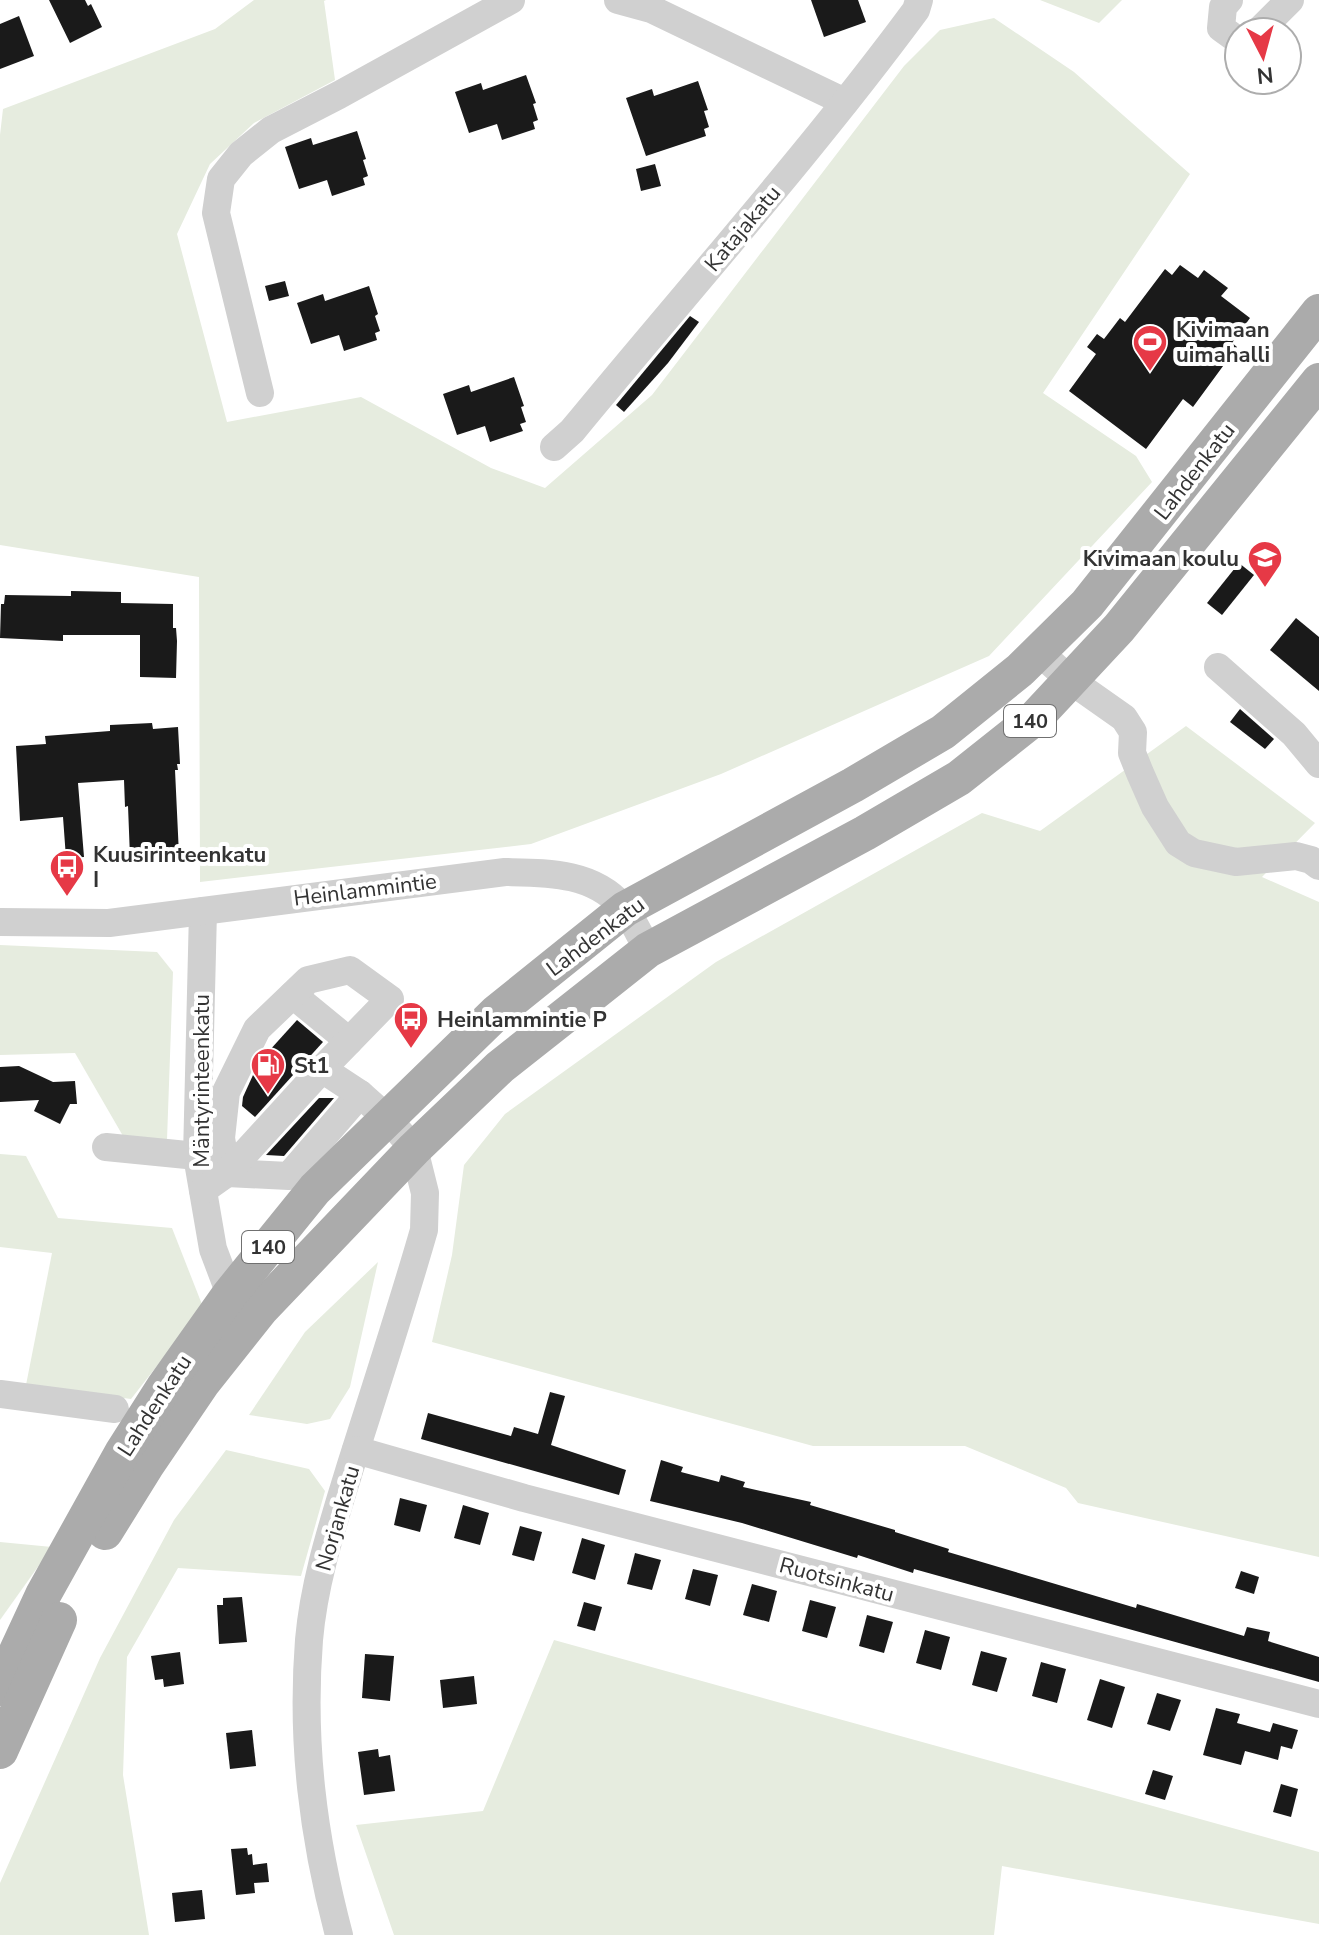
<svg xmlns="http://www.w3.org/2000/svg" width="1319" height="1935" viewBox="0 0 1319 1935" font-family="'Nunito Sans',sans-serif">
<rect width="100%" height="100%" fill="#fff"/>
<!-- green -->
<g fill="#e6ecdf">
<polygon points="254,0 326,0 324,1 335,80 254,123 210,164 177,234 227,422 361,397 491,468 545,488 652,395 904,66 940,30 994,18 1074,72 1190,174 1043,393 1136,456 1152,482 989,656 721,774 531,844 200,882 199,577 0,545 0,135 3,109 215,29"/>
<polygon points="1040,0 1122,0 1099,23"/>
<polygon points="1186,726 1315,823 1262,877 1319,902 1319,1557 1078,1503 1066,1488 965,1446 813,1446 432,1342 452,1255 464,1165 505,1114 716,962 982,813 1040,831"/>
<polygon points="0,945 157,952 173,972 167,1140 123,1136 75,1053 0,1055"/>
<polygon points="0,1154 26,1156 58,1218 172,1228 203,1307 131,1399 26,1385 52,1253 0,1247"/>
<polygon points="378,1262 350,1387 330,1419 307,1424 249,1415 305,1332"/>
<polygon points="226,1450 309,1469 325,1491 301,1576 178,1568 127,1657 123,1775 149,1935 0,1935 0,1883 100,1658 174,1520"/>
<polygon points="0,1542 52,1547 0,1620"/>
<polygon points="554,1640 1319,1852 1319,1924 1002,1866 994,1935 394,1935 356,1825 483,1811"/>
</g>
<!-- building -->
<g fill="#1a1a1a">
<polygon points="49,0 85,0 88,6 91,4 102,27 70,43"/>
<polygon points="811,0 858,0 866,22 824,37"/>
<polygon points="19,16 34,56 0,69 0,24"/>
<polygon points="526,75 536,103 533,104 538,120 533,122 535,129 502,140 497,124 469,133 455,92 481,83 483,90"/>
<polygon points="698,81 708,110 704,111 709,127 704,129 706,136 646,156 626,98 652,89 654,96"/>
<polygon points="357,131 366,159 363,160 368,176 363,178 365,185 332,196 327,180 299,189 285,147 311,138 313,145"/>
<polygon points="655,164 661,186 641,191 636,169"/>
<polygon points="1180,265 1198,278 1204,270 1228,288 1221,296 1250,318 1232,343 1237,347 1193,407 1183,399 1146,449 1069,391 1096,354 1087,347 1097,334 1104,339 1120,318 1125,322 1165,269 1172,275"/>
<polygon points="285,281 289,296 269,301 265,286"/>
<polygon points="369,286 378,314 375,316 380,331 375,333 377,340 344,351 339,335 311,344 297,303 323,294 325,301"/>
<polygon points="690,316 699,322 668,363 624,412 616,405"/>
<polygon points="514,377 524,406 521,407 526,422 520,424 523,431 490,442 485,426 457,435 443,394 469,385 471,392"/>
<polygon points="1239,563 1254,575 1222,615 1207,603"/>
<polygon points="71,591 121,592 121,603 173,604 173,628 176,628 177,641 176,678 140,677 140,635 63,635 63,641 0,638 1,604 4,604 5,595 71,596"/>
<polygon points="1296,618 1319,637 1319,691 1270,650"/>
<polygon points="1240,709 1274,739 1265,749 1230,722"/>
<polygon points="152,723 153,729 178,727 180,764 177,764 178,770 175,770 179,855 130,857 128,806 125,807 124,780 78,783 84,857 66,858 63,817 20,821 16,746 46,744 45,736 110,731 110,725"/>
<polygon points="297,1020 323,1042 255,1117 242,1106 243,1097 259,1062"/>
<polygon points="19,1066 53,1082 75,1081 77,1104 70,1104 60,1124 34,1111 39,1100 0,1102 0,1067"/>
<polygon points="319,1098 334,1098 284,1156 266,1155"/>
<polygon points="550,1392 565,1396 551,1445 626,1470 619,1495 421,1439 428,1413 511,1436 514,1427 538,1434"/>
<polygon points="661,1460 683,1467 681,1472 719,1482 721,1475 745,1482 743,1487 811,1502 810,1505 895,1530 895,1532 949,1549 948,1552 1136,1608 1137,1604 1244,1636 1247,1627 1270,1632 1268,1641 1319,1657 1319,1682 914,1569 913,1573 858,1555 857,1558 742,1523 650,1501"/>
<polygon points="400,1498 427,1505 420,1532 394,1525"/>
<polygon points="463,1505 489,1513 480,1545 454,1538"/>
<polygon points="520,1526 542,1532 534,1561 512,1555"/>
<polygon points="582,1538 605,1545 595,1580 572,1573"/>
<polygon points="635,1553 661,1560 652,1590 627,1584"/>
<polygon points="693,1569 718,1575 710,1606 685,1599"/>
<polygon points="1241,1571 1259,1577 1254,1594 1235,1588"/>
<polygon points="752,1584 777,1591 769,1622 743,1615"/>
<polygon points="242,1597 247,1642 219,1644 217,1605 223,1605 223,1598"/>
<polygon points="810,1600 836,1607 827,1638 802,1631"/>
<polygon points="584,1602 602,1607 595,1631 577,1626"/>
<polygon points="867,1615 893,1622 884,1653 859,1646"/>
<polygon points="925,1630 950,1637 941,1670 916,1663"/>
<polygon points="981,1651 1007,1658 997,1692 972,1685"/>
<polygon points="180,1652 184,1684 164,1687 163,1679 155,1680 151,1656"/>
<polygon points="365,1654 394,1656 390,1701 362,1698"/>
<polygon points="1041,1662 1066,1669 1057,1703 1032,1696"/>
<polygon points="474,1676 477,1704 443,1708 440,1680"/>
<polygon points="1100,1679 1125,1687 1112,1728 1087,1720"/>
<polygon points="1157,1693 1181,1700 1170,1731 1147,1724"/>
<polygon points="1216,1708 1240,1714 1237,1723 1270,1732 1273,1723 1298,1730 1292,1749 1281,1746 1278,1760 1245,1751 1241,1765 1203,1755"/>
<polygon points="252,1730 256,1766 230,1769 226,1733"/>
<polygon points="378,1749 379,1757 390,1755 395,1791 364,1795 358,1752"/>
<polygon points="1153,1770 1173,1776 1165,1800 1145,1794"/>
<polygon points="1281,1784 1298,1789 1291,1817 1273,1812"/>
<polygon points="247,1848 248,1855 252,1854 253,1865 267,1863 269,1882 254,1883 255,1893 236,1895 231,1849"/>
<polygon points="202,1890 205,1919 175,1922 172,1893"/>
</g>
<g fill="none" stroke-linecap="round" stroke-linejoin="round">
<!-- minor -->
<g stroke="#d0d0d0" stroke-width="28">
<polyline points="618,0 651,9 845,102"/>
<polyline points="1229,0 1223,7 1221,28 1239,41"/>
<polyline points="1258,32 1290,0"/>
<polyline points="260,393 216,213 221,179 241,154 271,130 339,95 511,0"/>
<path d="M554 447 572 431C687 291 808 156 916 10L919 0"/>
<polyline points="1040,653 1070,680 1124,718 1133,732 1132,753 1140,773 1155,807 1178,843 1194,853 1236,862 1296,856 1311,860 1319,866"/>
<polyline points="1218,667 1294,734 1319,764"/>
<polyline points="203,911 197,1156 213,1249 230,1294"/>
<path d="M0 922 109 923 505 872C548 873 592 872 622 906 633 919 640 936 648 950"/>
<polyline points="293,995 349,1041"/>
<polyline points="322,1069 390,999 350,970 308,980 257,1029 226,1092 221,1138 227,1173 289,1176 360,1094"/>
<polyline points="106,1147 197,1156"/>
<path d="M203 1190 227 1173 322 1069 360 1094 388 1119 414 1149 425 1193 424 1230C401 1310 375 1389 350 1468 333 1524 314 1581 309 1640 301 1742 313 1837 339 1935"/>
<polyline points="0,1394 115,1409"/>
<polyline points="356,1450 524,1498 1319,1704"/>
</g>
<!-- major -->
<g stroke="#ababab" stroke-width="36">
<polyline points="105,1532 146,1466 203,1382 261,1309 414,1149 500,1067 648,950 865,833 959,778 1036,717 1119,628 1319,381"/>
<polyline points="0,1688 43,1595 122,1453 164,1387 230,1294 315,1189 497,1012 625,909 853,785 943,732 1020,670 1087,604 1319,312"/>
<polyline points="0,1751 59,1620"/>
</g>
</g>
<!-- icons -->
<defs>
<symbol id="stadium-pin" viewBox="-11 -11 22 30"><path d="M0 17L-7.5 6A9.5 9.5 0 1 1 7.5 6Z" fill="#e63946" stroke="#fff"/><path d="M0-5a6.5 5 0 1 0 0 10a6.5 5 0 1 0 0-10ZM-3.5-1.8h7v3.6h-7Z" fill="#fff"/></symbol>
<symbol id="school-pin" viewBox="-11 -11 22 30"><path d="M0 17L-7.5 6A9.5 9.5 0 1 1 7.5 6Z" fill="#e63946" stroke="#fff"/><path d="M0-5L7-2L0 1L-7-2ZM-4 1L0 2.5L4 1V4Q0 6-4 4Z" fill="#fff"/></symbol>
<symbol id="bus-pin" viewBox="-11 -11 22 30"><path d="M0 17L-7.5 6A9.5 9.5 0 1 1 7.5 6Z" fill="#e63946" stroke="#fff"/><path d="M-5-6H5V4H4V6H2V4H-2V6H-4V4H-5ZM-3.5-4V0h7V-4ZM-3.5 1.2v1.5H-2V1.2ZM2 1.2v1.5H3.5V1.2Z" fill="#fff"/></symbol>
<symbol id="fuel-pin" viewBox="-11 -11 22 30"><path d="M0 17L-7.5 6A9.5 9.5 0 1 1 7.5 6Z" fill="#e63946" stroke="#fff"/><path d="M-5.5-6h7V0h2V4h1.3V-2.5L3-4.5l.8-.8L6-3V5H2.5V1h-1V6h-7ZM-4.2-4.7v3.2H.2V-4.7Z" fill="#fff"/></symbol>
</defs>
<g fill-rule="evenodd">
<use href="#stadium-pin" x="1130" y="322" width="40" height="54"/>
<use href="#school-pin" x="1245" y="538" width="40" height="54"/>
<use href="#bus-pin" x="47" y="847" width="40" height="54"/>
<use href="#bus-pin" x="391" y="999" width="40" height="54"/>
<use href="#fuel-pin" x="248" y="1045" width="40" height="54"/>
</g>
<g text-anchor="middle" stroke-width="8" stroke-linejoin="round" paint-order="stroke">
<!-- shield labels -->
<g fill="#fff" stroke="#707070" stroke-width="2">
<rect x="1004" y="705" width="52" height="32" rx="6"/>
<rect x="242" y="1231" width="52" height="32" rx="6"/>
</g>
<g font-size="20" font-weight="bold" fill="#333">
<text x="1030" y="728">140</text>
<text x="268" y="1254">140</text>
</g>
<!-- street labels -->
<g font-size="22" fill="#333" stroke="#fff">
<text transform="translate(742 228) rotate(-50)" y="8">Katajakatu</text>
<text transform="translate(1194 471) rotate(-52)" y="8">Lahdenkatu</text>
<text transform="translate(365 889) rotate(-7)" y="8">Heinlammintie</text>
<text transform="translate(595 936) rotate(-37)" y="8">Lahdenkatu</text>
<text transform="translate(201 1081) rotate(-90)" y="8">Mäntyrinteenkatu</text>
<text transform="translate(154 1405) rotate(-57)" y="8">Lahdenkatu</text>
<text transform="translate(337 1518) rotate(-74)" y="8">Norjankatu</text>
<text transform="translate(837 1579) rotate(15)" y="8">Ruotsinkatu</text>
</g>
<!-- poi labels -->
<g font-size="22" font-weight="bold" fill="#333" stroke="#fff" text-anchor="start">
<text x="1176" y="337">Kivimaan<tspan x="1176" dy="25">uimahalli</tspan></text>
<text x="1239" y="566" text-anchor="end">Kivimaan koulu</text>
<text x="93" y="862">Kuusirinteenkatu<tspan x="93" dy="25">I</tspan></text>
<text x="437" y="1027">Heinlammintie P</text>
<text x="294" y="1073">St1</text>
</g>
</g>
<!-- north arrow -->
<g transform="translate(1263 56) rotate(174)"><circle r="38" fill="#ffffff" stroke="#adadad" stroke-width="2"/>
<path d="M0-6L14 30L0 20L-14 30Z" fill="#e63946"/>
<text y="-12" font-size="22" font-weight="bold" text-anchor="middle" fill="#333333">N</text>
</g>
</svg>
